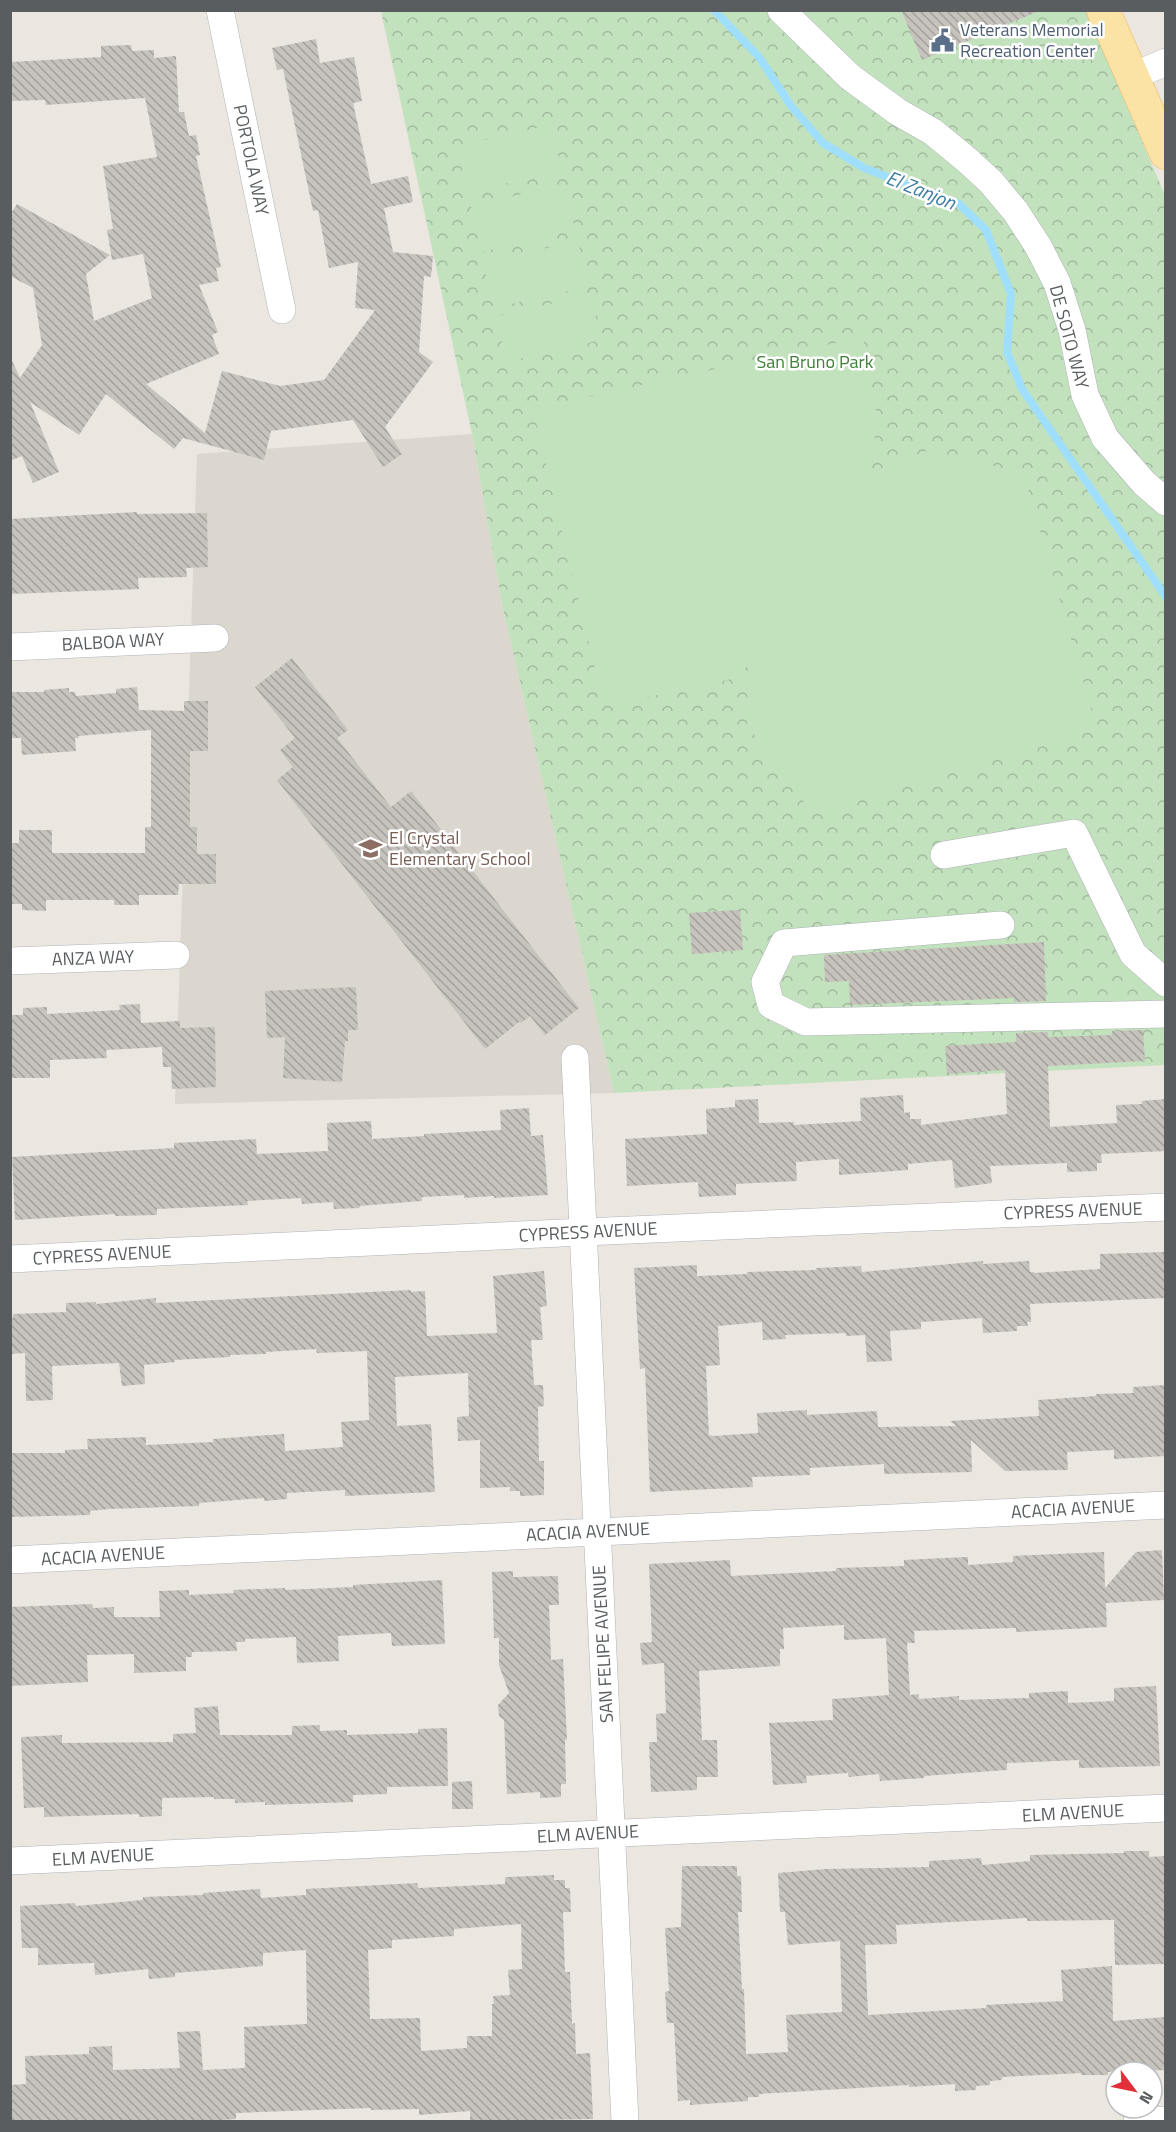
<svg xmlns="http://www.w3.org/2000/svg" width="1176" height="2132" viewBox="0 0 1176 2132" font-family="'Titillium Web',sans-serif">
<defs>
<pattern id="forest-crowns" width="20" height="18" patternUnits="userSpaceOnUse" patternTransform="scale(1.5)"><rect width="20" height="18" fill="#c2e2bd"/><path d="M2 6a3 3 0 1 1 6 0M12 15a3 3 0 1 1 6 0" fill="none" stroke="#a1ba9d"/></pattern>
<pattern id="building-back-hatch" width="6" height="6" patternUnits="userSpaceOnUse" patternTransform="scale(1.5)"><rect width="6" height="6" fill="#c6c2bc"/><path d="M-1 5l2 2M0 0l6 6M5-1l2 2" fill="none" stroke="#a4a19c"/></pattern>
</defs>
<rect width="100%" height="100%" fill="#ebe7e0"/>
<!-- education -->
<polygon fill="#dbd6ce" points="472,434 502,604 614,1093 175,1104 197,454"/>
<!-- forest -->
<polygon fill="url(#forest-crowns)" points="381,11 1086,11 1165,195 1165,1065 614,1093 502,604 472,434"/>
<!-- pitch -->
<g fill="#c2e2bd">
<polygon points="551,125 562,171 467,192 457,146"/>
<polygon points="565,184 575,230 481,252 471,206"/>
<polygon points="578,241 588,286 494,308 483,262"/>
<polygon points="591,295 601,340 506,362 496,316"/>
<polygon points="863,337 877,417 870,477 925,451 1023,472 1093,715 1082,735 812,813 747,725 748,666 728,680 604,706 535,418 545,406"/>
</g>
<g fill="none" stroke-linecap="round" stroke-linejoin="round">
<!-- stream -->
<polyline stroke="#a0dffb" stroke-width="8" points="714,10 759,57 791,106 823,143 864,168 959,204 986,230 1011,294 1007,352 1022,389 1166,597"/>
</g>
<!-- building -->
<g fill="url(#building-back-hatch)" fill-rule="evenodd">
<polygon points="901,10 1039,10 1039,11 922,60"/>
<polygon points="316,39 320,63 354,57 362,101 353,103 371,184 408,176 413,202 384,208 393,252 433,256 431,277 424,276 419,352 433,362 385,427 402,454 383,467 353,420 271,431 264,460 183,438 174,449 106,394 79,435 30,402 59,472 33,483 22,456 10,461 10,356 20,378 42,345 33,288 10,276 10,215 17,204 110,255 86,274 94,321 152,298 143,254 112,260 107,230 113,229 103,166 157,157 145,98 46,105 45,100 10,101 10,62 101,57 101,46 131,45 132,51 154,50 154,58 176,56 179,112 184,112 189,136 196,135 200,155 196,156 221,267 216,268 219,281 199,285 218,332 212,335 219,354 146,384 205,433 222,371 280,386 324,380 375,310 355,308 358,262 329,268 318,210 313,211 283,69 277,70 272,48"/>
<polygon points="137,512 137,514 207,513 208,567 186,568 187,577 138,578 139,589 10,594 10,519"/>
<polygon points="292,658 348,730 337,738 391,807 411,791 579,1008 545,1035 530,1016 521,1023 519,1022 485,1049 277,780 293,767 280,750 295,738 255,687"/>
<polygon points="137,687 139,710 184,711 184,701 208,701 208,751 190,751 190,827 197,827 197,854 216,854 216,884 179,884 178,895 139,895 139,905 114,905 114,900 46,900 46,911 22,910 22,904 10,904 10,843 19,843 19,830 52,830 52,853 145,853 145,827 151,827 151,730 78,736 79,738 75,738 76,751 22,755 21,738 10,738 10,692 44,692 44,690 69,688 69,692 75,692 76,696 116,693 116,689"/>
<polygon points="740,910 743,950 692,954 689,913"/>
<polygon points="1044,942 1046,1001 1014,1002 1014,998 850,1005 849,981 825,982 824,955"/>
<polygon points="356,987 358,1030 348,1030 348,1041 345,1041 342,1082 283,1078 285,1037 267,1038 265,991"/>
<polygon points="140,1004 141,1023 180,1021 180,1028 215,1027 216,1087 172,1089 171,1067 163,1067 162,1047 106,1050 107,1058 50,1060 50,1078 10,1078 10,1015 23,1015 23,1008 47,1007 47,1014 120,1010 119,1005"/>
<polygon points="1143,1030 1145,1061 1048,1066 1050,1127 1117,1123 1116,1105 1142,1104 1142,1101 1166,1099 1166,1151 1101,1154 1102,1163 1097,1163 1097,1171 1067,1172 1067,1163 990,1166 992,1183 955,1188 952,1160 908,1164 908,1170 839,1175 839,1159 796,1162 797,1181 736,1184 736,1195 699,1197 698,1182 627,1186 625,1139 707,1134 706,1109 735,1107 735,1100 758,1099 759,1123 794,1122 794,1125 861,1121 860,1098 903,1095 904,1113 910,1112 910,1119 921,1119 921,1125 1007,1114 1005,1070 947,1074 945,1046 1016,1042 1016,1033 1048,1032 1048,1037 1113,1035 1112,1031"/>
<polygon points="529,1108 531,1136 543,1135 548,1195 494,1198 494,1196 464,1198 464,1195 422,1197 422,1201 359,1206 360,1208 334,1209 333,1202 302,1204 301,1198 247,1201 248,1205 157,1209 157,1215 115,1216 115,1214 15,1220 12,1157 174,1148 174,1143 256,1139 257,1154 328,1151 327,1123 371,1121 372,1139 424,1136 424,1134 501,1130 500,1110"/>
<polygon points="1166,1252 1166,1298 1030,1304 1031,1322 1027,1322 1028,1326 1017,1326 1017,1331 983,1333 982,1318 921,1322 921,1329 890,1331 892,1361 867,1362 865,1335 846,1336 846,1333 785,1335 786,1339 763,1340 762,1322 718,1326 720,1365 706,1366 709,1435 713,1436 758,1433 757,1413 807,1410 807,1415 877,1411 878,1427 956,1426 950,1421 1039,1416 1038,1400 1096,1396 1096,1394 1133,1393 1133,1387 1166,1385 1166,1456 1114,1459 1114,1450 1067,1452 1068,1470 1005,1471 971,1440 972,1472 884,1474 884,1464 810,1468 810,1475 752,1477 753,1487 650,1492 645,1368 640,1369 634,1268 697,1265 697,1276 747,1274 747,1272 816,1270 816,1268 861,1266 862,1272 983,1261 983,1264 1029,1261 1030,1272 1034,1272 1034,1273 1100,1269 1100,1254"/>
<polygon points="544,1271 547,1306 540,1307 543,1340 531,1340 534,1385 543,1385 544,1406 538,1407 539,1461 544,1461 544,1495 520,1496 520,1491 510,1491 510,1487 480,1488 480,1440 458,1441 457,1417 469,1416 468,1373 395,1377 397,1426 431,1424 435,1492 345,1496 345,1490 287,1493 287,1499 264,1501 264,1498 199,1503 199,1506 109,1509 90,1511 90,1515 10,1517 10,1453 65,1453 65,1450 88,1449 87,1439 146,1437 146,1445 213,1442 213,1439 284,1434 285,1451 343,1447 341,1422 369,1420 367,1351 317,1353 316,1349 266,1352 266,1354 230,1355 230,1357 174,1360 175,1362 144,1365 145,1384 122,1386 119,1363 52,1366 53,1400 26,1401 25,1353 10,1354 10,1318 13,1318 13,1314 66,1312 66,1303 96,1302 96,1304 156,1298 156,1303 411,1290 411,1292 425,1291 427,1336 497,1333 493,1276"/>
<polygon points="1162,1550 1164,1600 1106,1603 1107,1627 1016,1632 1016,1628 914,1631 915,1643 907,1643 910,1695 919,1694 919,1699 959,1696 959,1700 1029,1698 1029,1693 1068,1691 1068,1703 1114,1701 1114,1688 1156,1686 1160,1766 1079,1768 1079,1760 1007,1763 1007,1770 924,1776 924,1778 880,1781 879,1774 849,1777 848,1773 806,1776 807,1783 773,1785 769,1723 833,1720 832,1699 889,1695 886,1638 844,1640 844,1625 783,1628 784,1649 780,1649 780,1666 699,1671 702,1740 717,1740 718,1777 697,1777 697,1790 651,1792 649,1742 657,1742 656,1714 666,1713 664,1663 642,1665 640,1643 652,1642 649,1564 730,1560 731,1576 836,1571 836,1568 904,1566 904,1560 944,1558 968,1557 968,1565 1013,1562 1013,1556 1104,1552 1105,1588 1136,1552"/>
<polygon points="513,1571 513,1577 558,1576 559,1605 549,1605 551,1660 563,1659 567,1739 565,1740 566,1784 561,1784 561,1797 540,1798 540,1792 507,1794 504,1720 499,1716 498,1705 509,1693 499,1665 499,1638 494,1638 492,1572"/>
<polygon points="442,1580 445,1644 392,1646 391,1633 338,1636 339,1661 297,1663 296,1637 245,1639 245,1642 236,1642 237,1651 192,1652 192,1657 186,1657 186,1671 134,1673 134,1654 87,1655 88,1682 10,1686 10,1607 92,1604 93,1608 114,1607 114,1617 160,1617 159,1591 189,1590 189,1595 234,1593 233,1590 285,1588 285,1590 353,1587 353,1585"/>
<polygon points="218,1706 220,1735 292,1735 292,1726 320,1725 320,1731 347,1730 347,1735 418,1733 418,1729 447,1728 448,1786 387,1787 387,1794 353,1795 353,1802 265,1805 265,1802 235,1803 235,1799 214,1799 214,1797 162,1798 162,1816 139,1817 139,1814 44,1817 44,1807 24,1808 21,1737 62,1735 62,1743 173,1742 173,1734 196,1733 194,1708"/>
<polygon points="472,1781 473,1809 452,1809 452,1782"/>
<polygon points="1124,1851 1149,1851 1149,1857 1166,1856 1166,1964 1115,1965 1114,1920 1027,1921 1027,1918 896,1925 897,1944 865,1945 868,2015 986,2008 986,2005 1063,2001 1061,1970 1112,1966 1113,2021 1166,2017 1166,2070 1108,2072 1108,2075 1081,2075 1081,2073 1002,2077 1002,2080 990,2081 990,2085 976,2086 976,2090 955,2091 955,2084 909,2087 909,2085 759,2094 759,2097 748,2097 748,2101 690,2105 690,2100 678,2101 674,2023 667,2023 665,1992 669,1991 665,1928 681,1927 682,1866 737,1866 737,1876 741,1876 742,1912 738,1912 742,1989 744,1989 746,2054 788,2052 786,2015 842,2012 840,1941 788,1945 785,1912 780,1912 778,1873 826,1869 929,1867 929,1861 981,1858 982,1865 1030,1861 1030,1855 1124,1853"/>
<path d="M554 1875V1880H565V1888H570L571 1912H563L565 1972H570L572 2024 575 2023 576 2054 590 2053 593 2119 470 2121V2111L419 2115V2109L371 2110V2108L236 2113V2119L207 2121H10V2085L26 2084 25 2056 89 2054V2047L112 2046 113 2070 180 2068 177 2032 200 2031 203 2070 245 2068 244 2027 307 2024 306 1950 263 1953V1966L175 1973V1977L149 1979 148 1969 95 1975 94 1963 38 1965V1948H22L20 1906 75 1903 76 1906 143 1900V1897L203 1895V1893L260 1889 261 1898 306 1895V1889L417 1883 418 1888 505 1884V1877ZM521 1924 522 1969 508 1970 510 1995 493 1996 494 2004H492V2036H467V2048L421 2051 420 2018 370 2019 368 1950 392 1948V1940L454 1936V1929Z"/>
</g>
<g fill="none" stroke-linecap="round" stroke-linejoin="round">
<defs>
<g id="minor">
<polyline points="220,10 282,310"/>
<polyline points="781,10 850,77 898,112 933,132 967,160 991,182 1016,212 1038,246 1057,283 1072,330 1085,395 1105,438 1144,483 1166,502"/>
<polyline points="1131,77 1166,62"/>
<polyline points="10,647 215,638"/>
<polyline points="944,855 1074,833 1133,954 1166,983"/>
<polyline points="1001,925 784,943 765,982 771,1005 806,1022 1166,1014"/>
<polyline points="10,961 176,955"/>
<polyline points="575,1058 625,2122"/>
<polyline points="10,1259 584,1232 1166,1207"/>
<polyline points="10,1560 1166,1505"/>
<polyline points="10,1861 1166,1808"/>
<polyline points="1137,2122 1166,2120"/>
</g>
<polyline id="major" points="1103,10 1166,153"/>
</defs>
<!-- minor casing -->
<use href="#minor" stroke="#aeb2b5" stroke-width="28"/>
<!-- major casing -->
<use href="#major" stroke="#ebaf59" stroke-width="34"/>
<!-- minor -->
<use href="#minor" stroke="#fff" stroke-width="27"/>
<!-- major -->
<use href="#major" stroke="#fbe2a5" stroke-width="33"/>
</g>
<!-- icons -->
<defs>
<symbol id="civic-bare" viewBox="-9 -9 18 18"><path d="M-.6-6.5H3V-4.5H.6V-3L4-1V1h2V6H-6V1h2V-1L-.6-3ZM-1.2 2.5V6h2.4V2.5Z" fill="#5c6f8a" stroke="#fff" stroke-width="2.5" paint-order="stroke"/></symbol>
<symbol id="school-bare" viewBox="-9 -9 18 18"><path d="M0-5L7-2L0 1L-7-2ZM-4 1L0 2.5L4 1V4Q0 6-4 4Z" fill="#8d6e63" stroke="#fff" stroke-width="2.5" paint-order="stroke"/></symbol>
</defs>
<g fill-rule="evenodd">
<use href="#civic-bare" x="926" y="24" width="33" height="33"/>
<use href="#school-bare" x="354" y="832" width="33" height="33"/>
</g>
<g text-anchor="middle" stroke-width="5" stroke-linejoin="round" paint-order="stroke">
<!-- service labels -->
<g font-size="18" fill="#4e5e75" stroke="#fff" text-anchor="start">
<text x="960" y="36">Veterans Memorial<tspan x="960" dy="21">Recreation Center</tspan></text>
</g>
<!-- street labels -->
<g font-size="18" fill="#595d60" stroke="#fff">
<text transform="translate(251 160) rotate(78)" y="6">PORTOLA WAY</text>
<text transform="translate(1069 337) rotate(75)" y="6">DE SOTO WAY</text>
<text transform="translate(113 642) rotate(-3)" y="6">BALBOA WAY</text>
<text transform="translate(93 958) rotate(-2)" y="6">ANZA WAY</text>
<text transform="translate(1073 1211) rotate(-2)" y="6">CYPRESS AVENUE</text>
<text transform="translate(588 1232) rotate(-3)" y="6">CYPRESS AVENUE</text>
<text transform="translate(102 1255) rotate(-3)" y="6">CYPRESS AVENUE</text>
<text transform="translate(1073 1509) rotate(-3)" y="6">ACACIA AVENUE</text>
<text transform="translate(588 1532) rotate(-3)" y="6">ACACIA AVENUE</text>
<text transform="translate(103 1556) rotate(-3)" y="6">ACACIA AVENUE</text>
<text transform="translate(603 1644) rotate(-93)" y="6">SAN FELIPE AVENUE</text>
<text transform="translate(1073 1813) rotate(-3)" y="6">ELM AVENUE</text>
<text transform="translate(588 1834) rotate(-3)" y="6">ELM AVENUE</text>
<text transform="translate(103 1857) rotate(-3)" y="6">ELM AVENUE</text>
</g>
<!-- park labels -->
<g font-size="18" fill="#3d8137" stroke="#fff">
<text x="815" y="368">San Bruno Park</text>
</g>
<!-- education labels -->
<g font-size="18" fill="#785e54" stroke="#fff" text-anchor="start">
<text x="389" y="844">El Crystal<tspan x="389" dy="21">Elementary School</tspan></text>
</g>
<!-- water labels -->
<g font-size="20" font-style="italic" fill="#3d7ca2" stroke="#fff">
<text transform="translate(921 190) rotate(22)" y="7">El Zanjon</text>
</g>
</g>
<!-- border -->
<rect width="1176" height="2132" fill="none" stroke="#595d60" stroke-width="24"/>
<!-- north arrow -->
<g transform="translate(1134 2090) rotate(122)"><circle r="28" fill="#ffffff" stroke="#bdbebf" stroke-width="1.5"/>
<path d="M0-4.5L10 22L0 15L-10 22Z" fill="#e13039"/>
<text y="-9" font-size="16" font-weight="bold" text-anchor="middle" fill="#595d60">N</text>
</g>
</svg>
